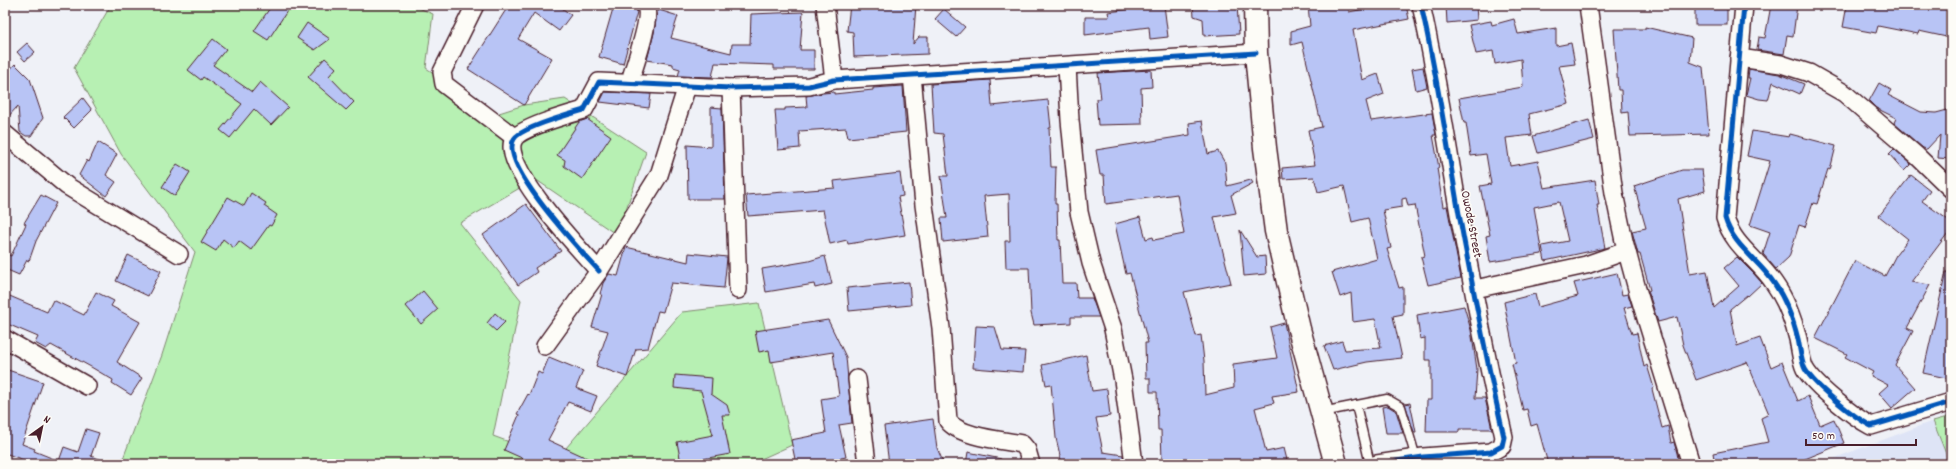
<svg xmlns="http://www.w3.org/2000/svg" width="1956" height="469" viewBox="0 0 1956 469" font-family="Dekko,sans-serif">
<rect width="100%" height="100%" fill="#eff1f7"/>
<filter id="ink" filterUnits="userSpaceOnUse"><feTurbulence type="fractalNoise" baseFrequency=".025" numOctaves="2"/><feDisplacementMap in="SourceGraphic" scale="8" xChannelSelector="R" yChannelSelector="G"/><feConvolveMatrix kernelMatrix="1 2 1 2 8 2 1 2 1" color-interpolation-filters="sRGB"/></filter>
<g filter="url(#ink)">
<!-- built -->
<polygon fill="#dee4f6" points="1933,421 1950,464 1819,464"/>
<!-- green -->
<g fill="#b7f0b3" stroke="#80886f">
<polygon points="111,5 412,5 433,14 426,68 496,114 524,105 565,99 646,152 617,235 535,179 460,223 521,300 493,436 558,460 566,448 682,312 759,303 792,445 750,464 121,464 162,355 195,252 121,154 74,68"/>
<polygon points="1951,416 1951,464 1950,464 1933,421"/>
</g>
<!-- building -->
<g fill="#b8c4f5" stroke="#4a1f2b">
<polygon points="272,5 291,5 268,40 254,31"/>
<polygon points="509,5 558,5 571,15 559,31 534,13 518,39 552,58 524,105 468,69"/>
<polygon points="614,5 635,7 637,12 623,64 599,57"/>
<polygon points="850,5 916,5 913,44 919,37 928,37 928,54 854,57 853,32 847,31"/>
<polygon points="1164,5 1168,37 1150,39 1149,27 1085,35 1085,17 1109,17 1108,12"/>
<polygon points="1193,5 1237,5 1239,34 1204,36 1203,19 1194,16"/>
<polygon points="1308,5 1348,5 1349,12 1385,5 1406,5 1409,19 1353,30 1362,80 1378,74 1384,94 1366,101 1371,121 1432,113 1436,135 1433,135 1439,168 1437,168 1443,207 1447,206 1461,278 1428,285 1421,257 1425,256 1415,205 1408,206 1406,198 1402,199 1402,207 1383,210 1391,248 1387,249 1399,288 1403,287 1403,314 1393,316 1402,358 1367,362 1333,370 1324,346 1342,341 1345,350 1381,348 1375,319 1353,322 1351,293 1340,297 1332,272 1377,259 1368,218 1352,222 1344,186 1318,192 1314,177 1283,179 1282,168 1315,165 1308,130 1322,127 1302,42 1291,45 1291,31 1310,26"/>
<polygon points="1446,5 1476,5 1477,20 1447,23"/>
<rect x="1695" y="5" width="32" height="20"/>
<polygon points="1771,5 1797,5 1793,36 1787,35 1784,54 1757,50 1759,37 1765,38"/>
<polygon points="1847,5 1951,5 1951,38 1919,31 1918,34 1878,26 1876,33 1843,27"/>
<polygon points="944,9 965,27 956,37 935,19"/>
<polygon points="659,10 678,16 671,38 731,53 732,44 750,44 751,14 803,12 800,50 814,50 814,69 774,69 774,65 715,63 712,77 678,76 680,69 673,67 673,64 647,60 654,33 657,13"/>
<polygon points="1514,19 1518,34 1556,28 1556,46 1571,43 1575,64 1559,66 1569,104 1529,114 1532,135 1506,138 1510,166 1538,161 1544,188 1595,180 1599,205 1597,205 1605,248 1545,261 1542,246 1568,241 1559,202 1534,207 1542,254 1490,262 1486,236 1490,235 1480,186 1491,184 1486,154 1471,156 1466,123 1464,123 1459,98 1523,87 1521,59 1495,64 1493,51 1476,54 1469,25 1491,21 1492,25"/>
<polygon points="307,23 330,39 315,50 297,38"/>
<polygon points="1645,27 1692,38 1690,62 1703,67 1709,134 1630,136 1628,112 1622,113 1621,90 1618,90 1614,29 1645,29"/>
<polygon points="213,39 226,49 213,65 252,92 260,82 288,107 271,125 254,109 230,138 220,130 242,104 203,77 201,80 188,70"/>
<polygon points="27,43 35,52 25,61 17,52"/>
<polygon points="325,58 336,68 329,76 354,102 346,110 308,77"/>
<polygon points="15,64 30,79 43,118 31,136 26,136 20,132 18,106 5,120 5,75"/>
<polygon points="1423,67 1427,87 1416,90 1412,69"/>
<polygon points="1749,69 1779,74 1804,84 1800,94 1773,82 1768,100 1759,99 1746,95 1750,78 1748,78"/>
<polygon points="1151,70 1152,87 1141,88 1142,124 1098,125 1096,99 1101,99 1098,73"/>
<polygon points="990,80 992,106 1048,100 1051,128 1049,128 1051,167 1056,167 1055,204 1057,204 1058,240 1060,240 1062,283 1076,283 1077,298 1092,298 1099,317 1071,317 1071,323 1034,325 1031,313 1029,268 1006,268 1005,241 1010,241 1009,194 984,196 988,237 943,242 941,218 947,218 941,176 948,176 943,134 934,133 931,84"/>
<polygon points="1879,83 1891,90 1888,95 1921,112 1936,113 1951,109 1950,159 1938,158 1940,135 1927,149 1923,148 1894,123 1896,118 1876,108 1869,101"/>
<polygon points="903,86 906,132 848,138 846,128 799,131 800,148 778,150 775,110 785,110 785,108 807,107 806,96 823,93 834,92 834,94 873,90 873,88"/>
<polygon points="605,92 651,94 649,108 600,102"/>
<polygon points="83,98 92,110 74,128 63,117"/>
<polygon points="711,107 722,108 725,199 688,199 687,145 711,147"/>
<polygon points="587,119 611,136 582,179 564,166 565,160 557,155 579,122"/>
<polygon points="1589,120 1594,139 1538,153 1533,136"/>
<polygon points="1202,121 1208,154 1218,151 1225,163 1227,186 1251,180 1253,183 1231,195 1236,213 1214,217 1231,283 1184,292 1196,336 1201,335 1204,361 1205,395 1234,388 1233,364 1277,358 1270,327 1284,323 1299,392 1272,396 1274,403 1255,408 1266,452 1284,448 1288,464 1163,464 1162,461 1161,430 1158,430 1157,392 1150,392 1150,378 1146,378 1145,343 1148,343 1130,273 1126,274 1115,224 1140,217 1146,239 1153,237 1154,240 1184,234 1179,206 1177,194 1106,204 1104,175 1100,175 1096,150 1190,135 1189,123"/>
<polygon points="1752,131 1789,137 1790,134 1836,146 1830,170 1828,169 1817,204 1813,203 1805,227 1799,225 1789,257 1776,269 1763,254 1770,232 1750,225 1770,161 1747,156"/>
<polygon points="98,142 117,154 106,175 116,182 106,196 79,175 87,160 89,162"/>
<polygon points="1894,149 1911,164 1904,171 1889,154"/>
<polygon points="177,164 190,172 175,196 162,187"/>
<polygon points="1682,170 1702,170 1705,191 1678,199 1690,274 1707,271 1714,308 1739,286 1724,268 1737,257 1754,274 1762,283 1748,296 1747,295 1730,309 1737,346 1760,338 1771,367 1782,362 1798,401 1808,396 1820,425 1834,419 1844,443 1793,464 1715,464 1713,453 1768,442 1761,418 1769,414 1747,362 1696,380 1683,345 1677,317 1658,322 1648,291 1650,290 1640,254 1638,254 1632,231 1646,228 1634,186"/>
<polygon points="900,173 903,196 898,197 905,235 848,244 847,240 830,244 823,210 748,216 746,195 835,188 834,181"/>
<polygon points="1911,175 1930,190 1922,201 1951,222 1951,229 1911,282 1930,285 1907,328 1913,331 1895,365 1915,388 1892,408 1879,393 1888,385 1871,376 1873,372 1845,357 1847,354 1815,338 1855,261 1885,276 1896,255 1908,239 1879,216"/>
<polygon points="251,193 266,203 264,206 277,215 271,226 269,225 251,250 239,241 234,248 223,239 216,251 201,242 228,197 244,206"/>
<polygon points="41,195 56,203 36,241 29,261 27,260 19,275 5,269 5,253 11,256 26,224 24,223"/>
<polygon points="526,204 561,251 535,268 537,272 518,285 483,235"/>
<polygon points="1240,230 1257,257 1265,256 1266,274 1244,276"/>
<polygon points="626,247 688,262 689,253 727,257 727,258 724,288 671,283 663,312 658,311 648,348 636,349 627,377 596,366 608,331 592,327 602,294 600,294 603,283 609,274 618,276"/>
<polygon points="128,255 161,271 148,296 116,281"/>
<polygon points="825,256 832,284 815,288 814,284 766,292 762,269 809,261"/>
<polygon points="1946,272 1951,272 1951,379 1923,373"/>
<polygon points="1617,273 1622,295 1628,294 1632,306 1624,308 1632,334 1637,333 1644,367 1647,365 1654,388 1652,389 1662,428 1668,426 1671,443 1674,442 1677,453 1679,464 1548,464 1537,424 1531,426 1527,409 1523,410 1512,364 1516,363 1504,302 1535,294 1538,307 1578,296 1574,283"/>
<polygon points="909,282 911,305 849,311 847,288"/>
<polygon points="423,291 438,309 421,324 406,306"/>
<polygon points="96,292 114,301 111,306 140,322 117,362 142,378 131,395 112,383 113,380 91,367 51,345 46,349 35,343 38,337 5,323 5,294 47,312 53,300 84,315"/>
<polygon points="1464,306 1471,330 1477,369 1475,398 1485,398 1492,429 1459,429 1459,432 1426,432 1427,400 1431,400 1431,360 1425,360 1425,338 1420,339 1417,315"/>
<polygon points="495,313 505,322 496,331 487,323"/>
<polygon points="828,320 846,357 852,423 839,425 846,457 814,464 796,464 791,440 826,433 821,399 839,396 833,352 771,362 769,350 759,352 755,331"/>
<polygon points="976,326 995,327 1002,350 1025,351 1023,372 973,368"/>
<polygon points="1086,355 1092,391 1107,389 1110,416 1096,418 1103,452 1123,455 1124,464 1062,464 1056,438 1051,384 1046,385 1042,365"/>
<polygon points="549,357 583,371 576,388 597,396 591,411 568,402 548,440 600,464 535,464 504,450 519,415 517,414 528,394 529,395 538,372 542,374"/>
<polygon points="5,369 43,382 22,444 35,449 34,451 59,461 64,447 78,452 86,429 99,433 91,456 108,462 108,464 34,464 5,453"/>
<polygon points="675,375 712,378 711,394 727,405 730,415 722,415 730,454 681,463 677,442 713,435 701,391 674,388"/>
<polygon points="1410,403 1413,417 1416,432 1414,432 1405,404"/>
<polygon points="1388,406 1396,411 1403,433 1386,433 1382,407"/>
<polygon points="933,419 937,448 944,464 889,464 884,426"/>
<polygon points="968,452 1001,459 1000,464 966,464"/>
</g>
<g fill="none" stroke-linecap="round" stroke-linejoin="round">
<defs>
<g id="lane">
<polyline points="1356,405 1370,464"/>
<polyline points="1322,412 1387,399 1401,407 1416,458"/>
</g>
<g id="street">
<polyline points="475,5 442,72 444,84 514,137"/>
<polyline points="825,5 834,80"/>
<polyline points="1588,5 1614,193 1624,241 1637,289 1691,464"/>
<path d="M1744 5 1725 218C1733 246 1759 260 1774 283 1786 300 1793 319 1798 339 1800 348 1801 361 1805 369 1815 386 1854 417 1871 426L1951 402"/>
<polyline points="1739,58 1781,64 1809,73 1844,93 1917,156 1951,189"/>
<polyline points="1067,66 1070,120 1079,212 1091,263 1113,329 1123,380 1134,464"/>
<path d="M912 75 924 205 941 328 948 421C960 437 1002 440 1022 444L1027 450 1031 464"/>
<path d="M629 84C633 70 653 16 645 5"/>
<polyline points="731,88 738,290"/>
<polyline points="5,134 67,186 179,254"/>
<path d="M599 271C581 251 498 164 514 139 520 128 570 114 584 110L599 82 731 88 809 86 834 80 1256 53"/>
<polyline points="1475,289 1586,265 1626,251"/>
<polyline points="5,339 87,386"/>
<polyline points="545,346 599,271 659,175 687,86"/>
<polyline points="857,379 867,464"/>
<path d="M1377 464 1423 457 1491 452 1502 446 1504 437C1487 363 1473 289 1459 214 1447 144 1437 74 1421 5"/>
</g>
<polyline id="secondary" points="1255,5 1256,53 1265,148 1276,231 1299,329 1336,464"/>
</defs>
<!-- lane casing -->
<use href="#lane" stroke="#4a1f2b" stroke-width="11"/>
<!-- street casing -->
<use href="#street" stroke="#4a1f2b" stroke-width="20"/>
<!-- secondary casing -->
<use href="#secondary" stroke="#4a1f2b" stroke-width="25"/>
<!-- lane -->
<use href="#lane" stroke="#fdfcf7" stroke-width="8"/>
<!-- street -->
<use href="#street" stroke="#fdfcf7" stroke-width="17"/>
<!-- secondary -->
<use href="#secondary" stroke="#fdfcf7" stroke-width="22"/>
<defs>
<g id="cycleway">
<path d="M1744 5 1725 218C1733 246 1759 260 1774 283 1786 300 1793 319 1798 339 1800 348 1801 361 1805 369 1815 386 1854 417 1871 426L1951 402"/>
<path d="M599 271C581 251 498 164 514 139 520 128 570 114 584 110L599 82 731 88 809 86 834 80 1256 53"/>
<path d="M1377 464 1423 457 1491 452 1502 446 1504 437C1487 363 1473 289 1459 214 1447 144 1437 74 1421 5"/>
</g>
</defs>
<!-- cycleway casing -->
<use href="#cycleway" stroke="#fdfcf7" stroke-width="8"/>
<!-- cycleway -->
<use href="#cycleway" stroke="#0057b8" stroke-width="5"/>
</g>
</g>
<g text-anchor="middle" stroke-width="3" stroke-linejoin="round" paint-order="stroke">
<!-- street labels -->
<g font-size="13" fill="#4a1f2b" stroke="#fdfcf7">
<text transform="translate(1473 224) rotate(79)" y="5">Owode Street</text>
</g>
</g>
<!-- margin -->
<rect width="1956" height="469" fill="none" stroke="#fdfcf7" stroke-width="20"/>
<rect x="10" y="10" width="1936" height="449" fill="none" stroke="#4a1f2b" stroke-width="1.5" filter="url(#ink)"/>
<!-- north arrow -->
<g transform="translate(42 427) rotate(33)" stroke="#fdfcf7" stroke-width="3" paint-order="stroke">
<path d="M0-3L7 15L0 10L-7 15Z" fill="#4a1f2b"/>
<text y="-6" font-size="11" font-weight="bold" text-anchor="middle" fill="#4a1f2b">N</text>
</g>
<!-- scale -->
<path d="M1806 439v6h110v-6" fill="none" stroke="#4a1f2b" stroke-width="2"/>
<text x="1812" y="439" font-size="12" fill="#4a1f2b" stroke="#fdfcf7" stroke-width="3" paint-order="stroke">50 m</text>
</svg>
